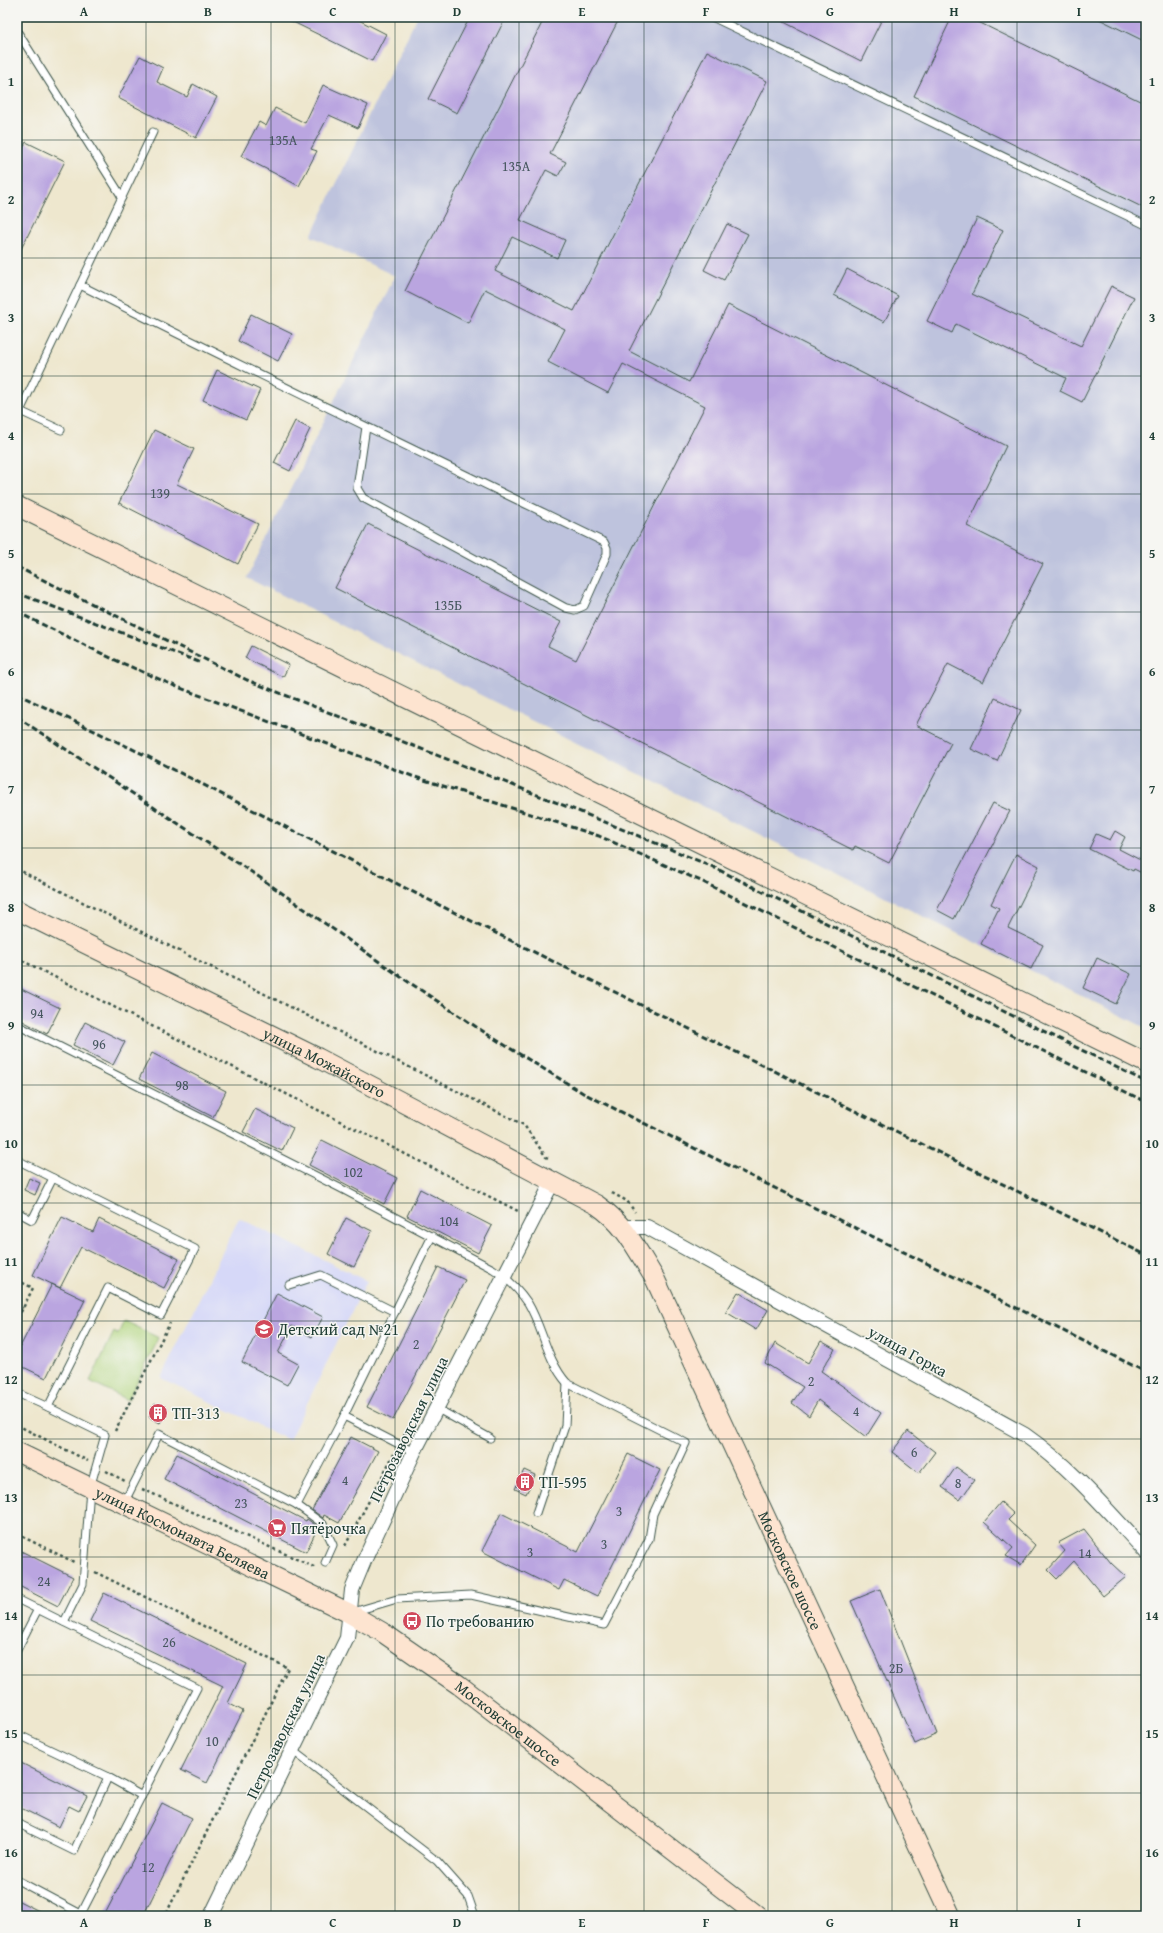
<svg xmlns="http://www.w3.org/2000/svg" width="1163" height="1933" viewBox="0 0 1163 1933" font-family="'Gentium Book Plus',serif">
<rect width="100%" height="100%" fill="#f6f6f2"/>
<filter id="ink" filterUnits="userSpaceOnUse"><feTurbulence type="fractalNoise" baseFrequency=".025" numOctaves="2"/><feDisplacementMap in="SourceGraphic" scale="8" xChannelSelector="R" yChannelSelector="G"/><feConvolveMatrix kernelMatrix="1 2 1 2 8 2 1 2 1" color-interpolation-filters="sRGB"/></filter>
<filter id="wash" filterUnits="userSpaceOnUse"><feTurbulence type="fractalNoise" baseFrequency=".012" numOctaves="4" result="noise"/><feDisplacementMap in="SourceGraphic" scale="16" xChannelSelector="R" yChannelSelector="G"/><feGaussianBlur stdDeviation="0.9" result="paint"/><feColorMatrix in="noise" values="0 0 0 0 0 0 0 0 0 0 0 0 0 0 0 0 0 1.4 0 .05"/><feComposite in="paint" operator="in"/></filter>
<g filter="url(#wash)">
<rect width="100%" height="100%" fill="#eee7ce"/>
<!-- built -->
<polygon fill="#d6d8f8" points="239,1218 367,1281 289,1440 161,1378"/>
<!-- industrial -->
<polygon fill="#bec3dd" points="417,17 1146,17 1146,1028 247,578 395,276 311,236"/>
<!-- green -->
<polygon fill="#b1d57e" stroke="#688959" points="124,1321 159,1338 128,1400 90,1381 114,1332 118,1334"/>
<g id="blocks">
<!-- building -->
<g fill="#baa5e0">
<polygon points="283,17 353,17 386,34 372,61"/>
<polygon points="470,17 506,17 457,113 428,99"/>
<polygon points="545,17 620,17 550,154 566,162 558,176 546,170 520,220 565,240 557,258 512,237 495,271 574,311 707,51 767,81 629,351 689,382 728,305 1006,446 967,526 1043,564 983,682 948,664 916,725 951,743 889,863 855,846 853,850 335,588 368,524 561,622 548,646 576,660 705,406 623,364 608,393 548,362 565,329 485,289 468,323 405,291"/>
<polygon points="774,17 883,17 861,61"/>
<polygon points="952,17 968,17 1146,104 1146,209 914,96"/>
<polygon points="1095,17 1146,17 1146,42"/>
<polygon points="140,56 163,68 157,82 187,97 193,84 217,97 196,138 118,98"/>
<polygon points="323,85 368,105 358,128 329,115 311,149 317,151 299,186 241,156 259,122 266,126 275,108 305,123"/>
<polygon points="26,142 65,161 17,257 17,160"/>
<polygon points="977,218 1003,230 972,294 1081,346 1111,286 1134,297 1082,402 1060,391 1066,378 956,324 952,333 927,321"/>
<polygon points="727,224 748,234 724,280 704,270"/>
<polygon points="847,269 898,296 884,322 834,295"/>
<polygon points="251,314 292,334 278,361 238,341"/>
<polygon points="217,370 260,390 246,420 203,400"/>
<polygon points="295,421 310,429 290,471 274,463"/>
<polygon points="154,430 194,449 177,484 258,524 238,564 119,503"/>
<polygon points="251,646 289,665 283,677 245,658"/>
<polygon points="995,698 1021,710 997,761 971,749"/>
<polygon points="993,803 1010,811 954,919 937,910"/>
<polygon points="1115,831 1125,837 1119,849 1146,863 1146,875 1134,869 1133,871 1089,849 1096,834 1110,840"/>
<polygon points="1016,854 1039,866 1008,928 1043,945 1031,969 981,944 999,908 991,904"/>
<polygon points="1097,958 1131,974 1116,1004 1083,988"/>
<polygon points="17,987 60,1008 47,1034 17,1018"/>
<polygon points="85,1022 125,1042 113,1065 73,1045"/>
<polygon points="152,1053 226,1091 213,1117 139,1079"/>
<polygon points="255,1109 293,1128 282,1151 243,1132"/>
<polygon points="322,1140 397,1178 384,1204 309,1165"/>
<polygon points="29,1178 40,1183 35,1195 24,1190"/>
<polygon points="420,1189 492,1226 478,1253 407,1216"/>
<polygon points="62,1217 93,1232 99,1219 179,1259 164,1288 81,1247 60,1288 33,1275"/>
<polygon points="346,1218 372,1231 354,1267 328,1254"/>
<polygon points="438,1267 465,1280 393,1420 367,1407"/>
<polygon points="52,1284 85,1300 46,1378 17,1364 17,1353"/>
<polygon points="738,1292 768,1310 756,1330 726,1312"/>
<polygon points="277,1293 323,1317 312,1337 292,1326 278,1353 298,1364 287,1385 242,1362"/>
<polygon points="821,1341 835,1349 821,1371 881,1413 866,1437 818,1400 809,1416 792,1403 803,1387 765,1363 775,1343 808,1363"/>
<polygon points="155,1404 167,1409 160,1423 149,1417"/>
<polygon points="908,1431 935,1452 919,1473 892,1452"/>
<polygon points="351,1437 378,1451 339,1523 324,1515 323,1518 312,1510"/>
<polygon points="177,1454 306,1521 307,1519 318,1527 306,1552 164,1479"/>
<polygon points="628,1454 660,1470 597,1596 564,1580 559,1590 482,1551 501,1513 578,1552"/>
<polygon points="956,1467 974,1480 960,1500 942,1487"/>
<polygon points="524,1470 535,1475 526,1494 515,1489"/>
<polygon points="1001,1502 1014,1514 1008,1520 1035,1545 1021,1565 1006,1556 1013,1548 984,1522"/>
<polygon points="1084,1529 1111,1563 1126,1577 1103,1596 1074,1561 1057,1579 1048,1570 1065,1551 1058,1543"/>
<polygon points="17,1549 73,1577 58,1606 17,1585"/>
<polygon points="880,1589 937,1734 915,1744 851,1601"/>
<polygon points="104,1593 247,1664 228,1703 243,1711 207,1783 181,1770 223,1686 90,1621"/>
<polygon points="17,1761 87,1796 79,1811 69,1806 59,1827 17,1806"/>
<polygon points="162,1803 192,1818 143,1916 104,1916"/>
<polygon points="17,1900 49,1916 17,1916"/>
</g>
</g>
</g>
<g filter="url(#ink)">
<use href="#blocks" fill-opacity="0" stroke="#3e564b" stroke-width="1"/>
<g fill="none" stroke-linecap="round" stroke-linejoin="round">
<defs>
<g id="lane">
<polyline points="712,17 1146,225"/>
<polyline points="17,31 122,197 20,411 61,430"/>
<polyline points="122,197 153,132"/>
<path d="M80 285C254 373 429 457 604 542L607 548V554L584 606 575 610 566 608 363 498 357 488 366 427"/>
<path d="M17 1025 340 1188 493 1269C506 1277 519 1290 528 1303 543 1328 546 1359 567 1383L686 1443 653 1514 649 1539 604 1625 471 1595 397 1599 353 1612"/>
<polyline points="17,1160 195,1249 161,1315 108,1288 48,1407 105,1435 90,1488 83,1584 64,1622"/>
<polyline points="17,1212 32,1220 53,1178"/>
<polyline points="289,1285 321,1275 395,1312"/>
<polyline points="17,1393 48,1407"/>
<polyline points="436,1408 490,1438"/>
<polyline points="344,1416 432,1236"/>
<polyline points="124,1503 159,1434 297,1505 344,1416 414,1452"/>
<polyline points="297,1505 323,1524 333,1545 325,1563"/>
<polyline points="536,1513 565,1426 567,1383"/>
<polyline points="17,1599 197,1688 81,1914"/>
<polyline points="17,1650 38,1609"/>
<polyline points="17,1734 108,1777 142,1796"/>
<polyline points="292,1750 437,1861 468,1896 475,1916"/>
<polyline points="17,1823 74,1851 108,1777"/>
<polyline points="17,1880 81,1914 80,1916"/>
</g>
<g id="street">
<path d="M623 1227H647L1025 1435C1071 1467 1108 1511 1146 1552"/>
<polyline points="211,1916 347,1638 352,1590 364,1561 414,1452 553,1181"/>
</g>
<g id="secondary">
<polyline points="17,506 1146,1063"/>
<path id="s1" d="M17 910 318 1058 597 1205C626 1225 637 1250 655 1279L951 1916"/>
<path id="s2" d="M17 1452 349 1613 382 1632 459 1685 758 1916"/>
</g>
</defs>
<!-- lane casing -->
<use href="#lane" stroke="#3e564b" stroke-width="9"/>
<!-- street casing -->
<use href="#street" stroke="#3e564b" stroke-width="16"/>
<!-- secondary casing -->
<use href="#secondary" stroke="#3e564b" stroke-width="21"/>
<!-- path -->
<g stroke="#3e564b" stroke-width="2.5" stroke-dasharray="3 3" stroke-linecap="butt">
<polyline points="17,869 524,1125 546,1157 550,1159"/>
<polyline points="17,958 520,1212"/>
<polyline points="612,1193 627,1201 635,1212"/>
<polyline points="17,1280 33,1288 17,1320"/>
<polyline points="17,1304 23,1308"/>
<polyline points="17,1425 88,1461"/>
<polyline points="115,1431 170,1323"/>
<polyline points="404,1435 409,1426"/>
<polyline points="106,1471 125,1481"/>
<polyline points="142,1489 316,1568"/>
<polyline points="17,1534 74,1562"/>
<polyline points="345,1546 394,1454"/>
<polyline points="95,1572 288,1668 165,1916"/>
</g>
<!-- lane -->
<use href="#lane" stroke="#fff" stroke-width="7"/>
<!-- street -->
<use href="#street" stroke="#fff" stroke-width="14"/>
<!-- secondary -->
<use href="#secondary" stroke="#fde4d0" stroke-width="19"/>
<!-- rail -->
<g stroke="#1f3d34" stroke-width="3" stroke-dasharray="6 3" stroke-linecap="butt">
<polyline points="17,567 247,680 583,813 711,866 1146,1082"/>
<polyline points="17,593 199,662"/>
<polyline points="17,612 113,659 175,686 412,776 599,836 703,882 1146,1102"/>
<polyline points="17,694 145,755 419,895 1146,1255"/>
<polyline points="17,717 259,877 401,977 490,1036 583,1093 1146,1372"/>
</g>
</g>
</g>
<!-- grid -->
<path fill="none" stroke="#1f3d34" stroke-width="1" stroke-opacity="0.55" d="M146 17V1916M271 17V1916M395 17V1916M519 17V1916M644 17V1916M768 17V1916M892 17V1916M1017 17V1916M17 140H1146M17 258H1146M17 376H1146M17 494H1146M17 612H1146M17 730H1146M17 848H1146M17 966H1146M17 1085H1146M17 1203H1146M17 1321H1146M17 1439H1146M17 1557H1146M17 1675H1146M17 1793H1146"/>
<!-- icons -->
<defs>
<symbol id="school-disc" viewBox="-11 -11 22 22"><circle r="9.5" fill="#d1495b" stroke="#f6f6f2"/><path d="M0-5L7-2L0 1L-7-2ZM-4 1L0 2.5L4 1V4Q0 6-4 4Z" fill="#fff"/></symbol>
<symbol id="building-disc" viewBox="-11 -11 22 22"><circle r="9.5" fill="#d1495b" stroke="#f6f6f2"/><path d="M-4-6H4V6H1V3H-1V6H-4ZM-2.5-4.3h1.7v1.8h-1.7ZM.8-4.3h1.7v1.8H.8ZM-2.5-1h1.7V.8h-1.7ZM.8-1h1.7V.8H.8Z" fill="#fff"/></symbol>
<symbol id="supermarket-disc" viewBox="-11 -11 22 22"><circle r="9.5" fill="#d1495b" stroke="#f6f6f2"/><path d="M-6-5.5h2.5l.6 2H6L4.5 2H-2.5L-4.4-4H-6ZM-1.5 3.2a1.3 1.3 0 1 0 .1 0ZM3 3.2a1.3 1.3 0 1 0 .1 0Z" fill="#fff"/></symbol>
<symbol id="bus-disc" viewBox="-11 -11 22 22"><circle r="9.5" fill="#d1495b" stroke="#f6f6f2"/><path d="M-5-6H5V4H4V6H2V4H-2V6H-4V4H-5ZM-3.5-4V0h7V-4ZM-3.5 1.2v1.5H-2V1.2ZM2 1.2v1.5H3.5V1.2Z" fill="#fff"/></symbol>
</defs>
<g fill-rule="evenodd">
<use href="#school-disc" x="253" y="1318" width="22" height="22"/>
<use href="#building-disc" x="147" y="1402" width="22" height="22"/>
<use href="#building-disc" x="514" y="1471" width="22" height="22"/>
<use href="#supermarket-disc" x="266" y="1517" width="22" height="22"/>
<use href="#bus-disc" x="401" y="1610" width="22" height="22"/>
</g>
<g text-anchor="middle" stroke-width="3" stroke-linejoin="round" paint-order="stroke">
<!-- number labels -->
<g font-size="14" fill="#46575f">
<text x="283" y="145">135А</text>
<text x="516" y="171">135А</text>
<text x="160" y="498">139</text>
<text x="448" y="610">135Б</text>
<text x="37" y="1018">94</text>
<text x="99" y="1049">96</text>
<text x="182" y="1090">98</text>
<text x="353" y="1177">102</text>
<text x="449" y="1226">104</text>
<text x="416" y="1349">2</text>
<text x="811" y="1386">2</text>
<text x="856" y="1416">4</text>
<text x="914" y="1457">6</text>
<text x="345" y="1485">4</text>
<text x="958" y="1488">8</text>
<text x="241" y="1508">23</text>
<text x="619" y="1516">3</text>
<text x="604" y="1549">3</text>
<text x="530" y="1557">3</text>
<text x="1085" y="1558">14</text>
<text x="44" y="1586">24</text>
<text x="169" y="1647">26</text>
<text x="896" y="1673">2Б</text>
<text x="212" y="1746">10</text>
<text x="148" y="1872">12</text>
</g>
<!-- street labels -->
<g font-size="16" fill="#1f3d34" stroke="#f6f6f2">
<text dy="6" stroke="none"><textPath href="#s1" startOffset="343">улица Можайского</textPath></text>
<text transform="translate(908 1351) rotate(29)" y="6">улица Горка</text>
<text transform="translate(408 1429) rotate(-64)" y="6">Петрозаводская улица</text>
<text dy="6" stroke="none"><textPath href="#s2" startOffset="184">улица Космонавта Беляева</textPath></text>
<text dy="6" stroke="none"><textPath href="#s1" startOffset="1067">Московское шоссе</textPath></text>
<text dy="6" stroke="none"><textPath href="#s2" startOffset="563">Московское шоссе</textPath></text>
<text transform="translate(285 1726) rotate(-64)" y="6">Петрозаводская улица</text>
</g>
<!-- poi labels -->
<g font-size="16" fill="#1f3d34" stroke="#f6f6f2" text-anchor="start">
<text x="278" y="1335">Детский сад №21</text>
<text x="172" y="1419">ТП-313</text>
<text x="539" y="1488">ТП-595</text>
<text x="291" y="1534">Пятёрочка</text>
<text x="426" y="1627">По требованию</text>
</g>
</g>
<!-- margin -->
<rect width="1163" height="1933" fill="none" stroke="#f6f6f2" stroke-width="44"/>
<rect x="22" y="22" width="1119" height="1889" fill="none" stroke="#1f3d34" stroke-width="1.5"/>
<g font-size="13" text-anchor="middle" font-weight="bold" fill="#1f3d34">
<text x="84" y="16">A</text>
<text x="208" y="16">B</text>
<text x="333" y="16">C</text>
<text x="457" y="16">D</text>
<text x="582" y="16">E</text>
<text x="706" y="16">F</text>
<text x="830" y="16">G</text>
<text x="954" y="16">H</text>
<text x="1079" y="16">I</text>
<text x="11" y="86">1</text>
<text x="1152" y="86">1</text>
<text x="11" y="204">2</text>
<text x="1152" y="204">2</text>
<text x="11" y="322">3</text>
<text x="1152" y="322">3</text>
<text x="11" y="440">4</text>
<text x="1152" y="440">4</text>
<text x="11" y="558">5</text>
<text x="1152" y="558">5</text>
<text x="11" y="676">6</text>
<text x="1152" y="676">6</text>
<text x="11" y="794">7</text>
<text x="1152" y="794">7</text>
<text x="11" y="912">8</text>
<text x="1152" y="912">8</text>
<text x="11" y="1030">9</text>
<text x="1152" y="1030">9</text>
<text x="11" y="1148">10</text>
<text x="1152" y="1148">10</text>
<text x="11" y="1266">11</text>
<text x="1152" y="1266">11</text>
<text x="11" y="1384">12</text>
<text x="1152" y="1384">12</text>
<text x="11" y="1502">13</text>
<text x="1152" y="1502">13</text>
<text x="11" y="1620">14</text>
<text x="1152" y="1620">14</text>
<text x="11" y="1738">15</text>
<text x="1152" y="1738">15</text>
<text x="11" y="1857">16</text>
<text x="1152" y="1857">16</text>
<text x="84" y="1927">A</text>
<text x="208" y="1927">B</text>
<text x="333" y="1927">C</text>
<text x="457" y="1927">D</text>
<text x="582" y="1927">E</text>
<text x="706" y="1927">F</text>
<text x="830" y="1927">G</text>
<text x="954" y="1927">H</text>
<text x="1079" y="1927">I</text>
</g>
</svg>
